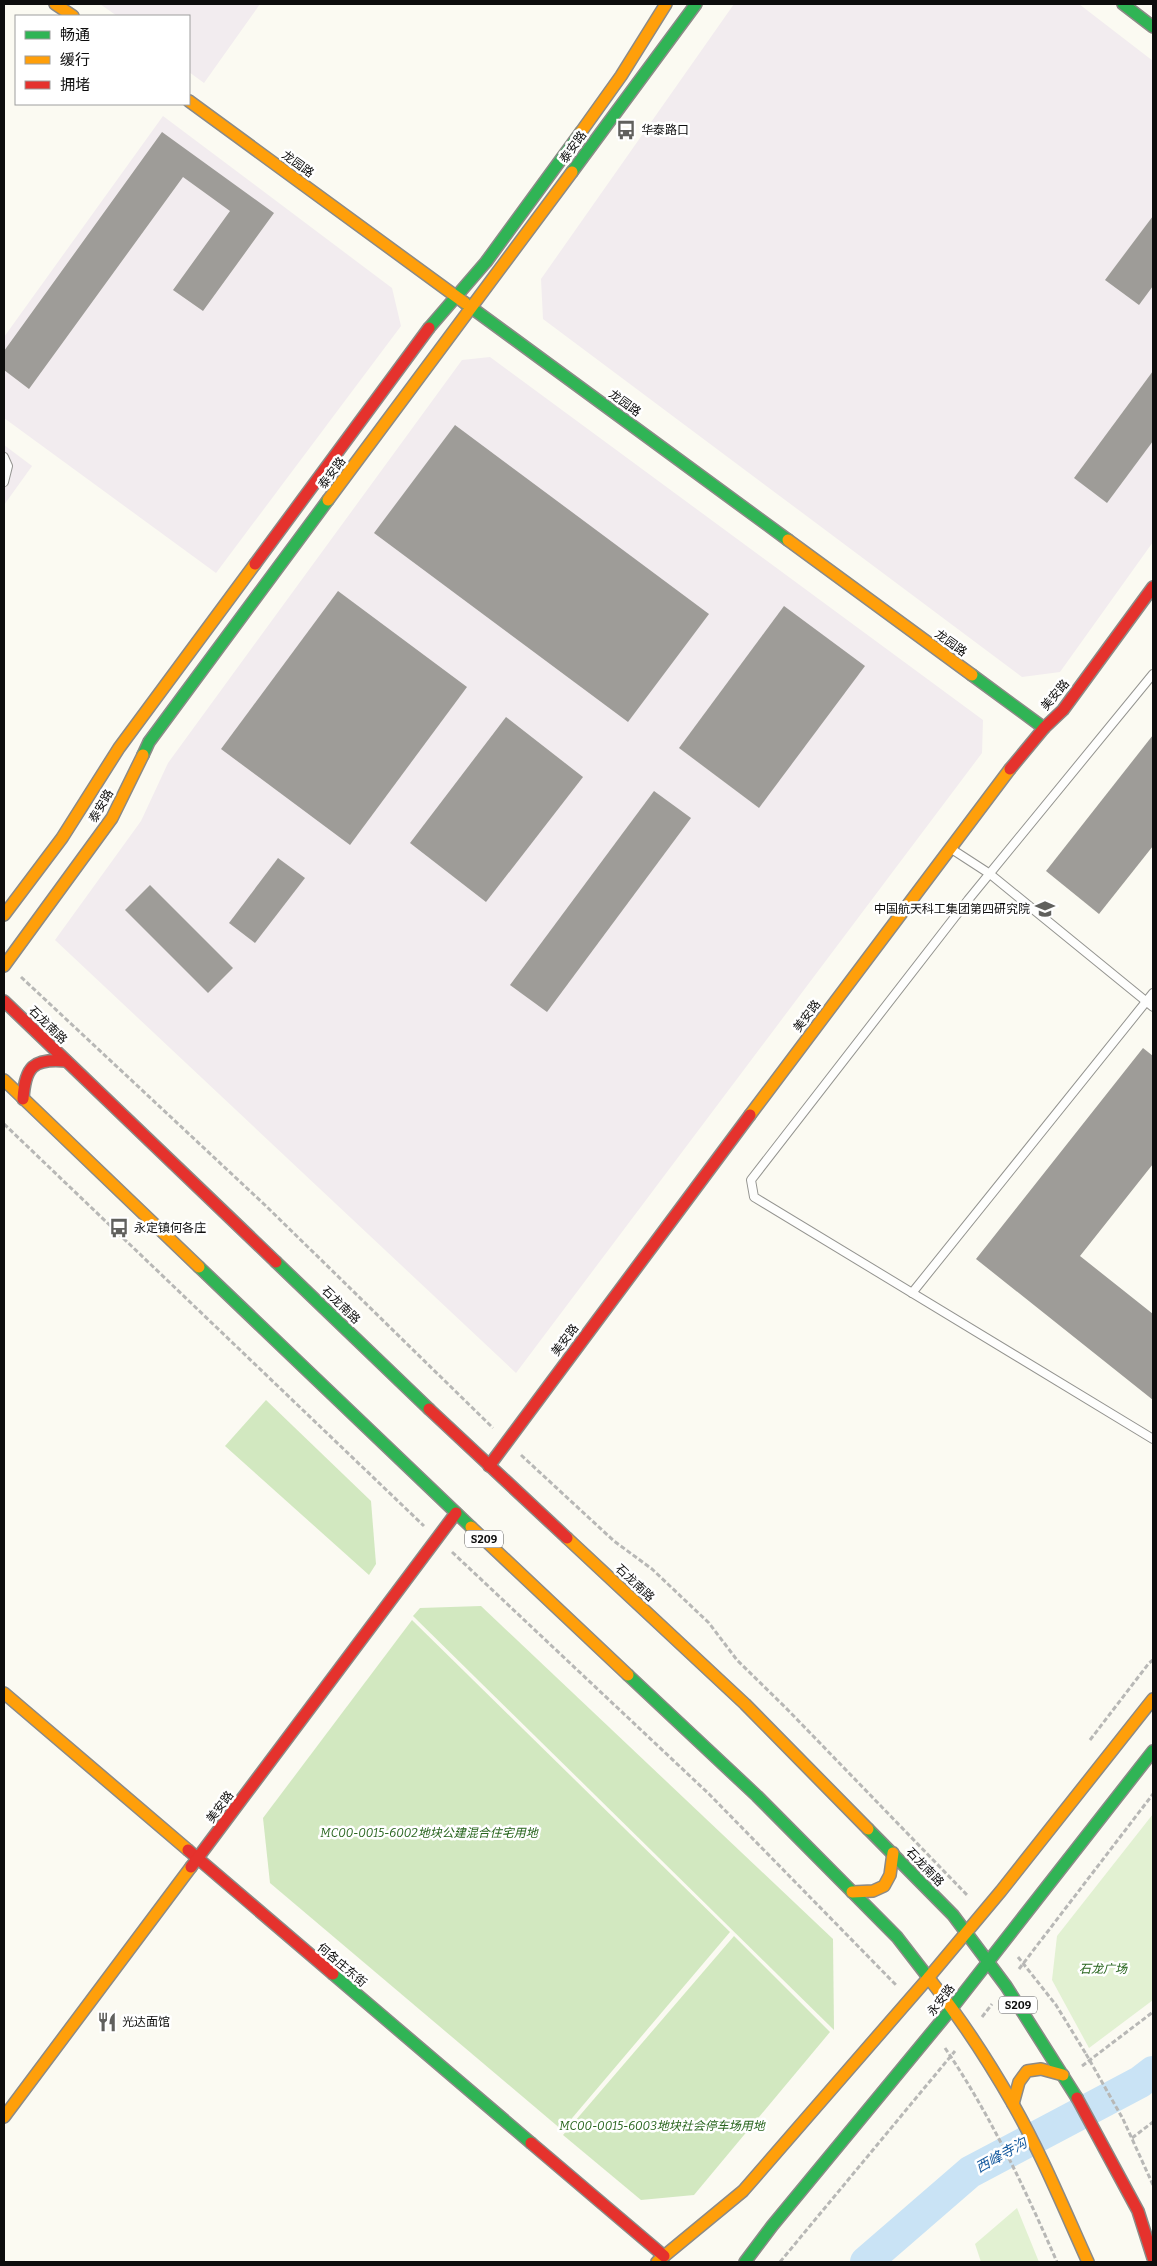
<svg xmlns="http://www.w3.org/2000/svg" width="1157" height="2266" viewBox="0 0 1157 2266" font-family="Bitter,'Noto Sans SC',serif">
<rect width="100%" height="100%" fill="#fbfaf2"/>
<!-- industrial -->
<g fill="#f2ecef">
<polygon points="100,4 260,4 204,83 189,72 189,16 117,16"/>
<polygon points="734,4 1079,4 1153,61 1153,542 1060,672 1022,677 543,319 541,279"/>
<polygon points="163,116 392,288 401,326 216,573 4,418 4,337"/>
<polygon points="490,357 983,720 982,753 516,1373 55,940 141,821 168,763 462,360"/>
<polygon points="4,445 32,466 4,505"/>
</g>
<!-- green -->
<g fill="#e2f1d2">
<polygon points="1153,1814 1153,2000 1089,2048 1052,1980 1057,1936"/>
<polygon points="1017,2208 1039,2262 981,2262 975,2244"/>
</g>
<!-- forest -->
<g fill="#d2e8c0">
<polygon points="266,1400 371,1501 376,1564 369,1575 225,1446"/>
<polygon points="481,1606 833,1939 834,2030 413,1616 420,1608"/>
<polygon points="412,1620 730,1932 562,2130 270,1883 263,1818"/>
<polygon points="734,1936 830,2032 694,2195 641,2200 563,2135"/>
</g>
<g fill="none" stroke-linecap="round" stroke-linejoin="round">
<!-- river -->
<polyline stroke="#c9e3f5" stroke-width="32" points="866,2262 970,2172 1140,2082 1153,2072"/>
</g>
<!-- building -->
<g fill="#9e9c98">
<polygon points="162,132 274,213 203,311 173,290 230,211 183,177 29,389 4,370 4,351"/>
<polygon points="1153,216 1153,286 1139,305 1105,280"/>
<polygon points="1153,371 1153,441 1107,503 1074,478"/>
<polygon points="455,425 709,614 628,722 374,533"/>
<polygon points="338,591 467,687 350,845 221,749"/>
<polygon points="784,606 865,666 759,808 679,748"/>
<polygon points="506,717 583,777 486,902 410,843"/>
<polygon points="1153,735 1153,846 1099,914 1046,871"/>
<polygon points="654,791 691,818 547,1012 510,985"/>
<polygon points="278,858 305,878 255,943 229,923"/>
<polygon points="150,885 233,968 208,993 125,910"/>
<polygon points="1143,1048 1153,1056 1153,1164 1080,1256 1153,1314 1153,1400 976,1259"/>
</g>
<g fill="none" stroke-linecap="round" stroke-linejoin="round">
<defs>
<g id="lane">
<polyline points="4,457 8,466 4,482"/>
<polyline points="1153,674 968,900 751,1180 754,1197 1153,1439"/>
<polyline points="950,848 990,874 1153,1007"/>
<polyline points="912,1293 1153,993"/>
</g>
<g id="fast">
<polyline points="1123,4 1153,27"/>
<polyline points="572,172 696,4"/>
<polyline points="465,303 788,540"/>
<polyline points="429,328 486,262 581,132"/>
<polyline points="972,675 1044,728"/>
<polyline points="143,755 149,742 328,500"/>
<polyline points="276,1262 429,1409"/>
<polyline points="199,1267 471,1527"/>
<polyline points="628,1675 757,1796 897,1937 931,1981"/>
<polyline points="868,1829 953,1915 1006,1986 1077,2098"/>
<polyline points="333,1974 531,2143"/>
<polyline points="952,2008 1153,1751"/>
<polyline points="745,2262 772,2226 952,2008"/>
</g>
<g id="slow">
<polyline points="55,4 73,16"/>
<polyline points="189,101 465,303"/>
<polyline points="581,132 621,76 666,4"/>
<polyline points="328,500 572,172"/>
<polyline points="788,540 972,675"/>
<polyline points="4,915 62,838 119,748 255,564"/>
<polyline points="4,966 112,818 143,755"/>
<polyline points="4,1080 199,1267"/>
<polyline points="750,1115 1010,769"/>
<polyline points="471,1527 628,1675"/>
<polyline points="567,1538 745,1704 868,1829"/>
<polyline points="4,1693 188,1850"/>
<polyline points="852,1892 873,1891 884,1886 890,1875 893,1853"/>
<polyline points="929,1977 1001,1891 1153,1699"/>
<path d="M931 1981C961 2019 989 2062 1013 2104 1042 2155 1064 2209 1088 2262"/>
<polyline points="1013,2104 1019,2082 1027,2071 1041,2069 1063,2075"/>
<polyline points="4,2117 191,1867"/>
<polyline points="657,2262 743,2191 929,1977"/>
</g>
<g id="jam">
<polyline points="255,564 429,328"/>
<polyline points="1010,769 1044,728 1063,710 1153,587"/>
<polyline points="4,1001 276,1262"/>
<path d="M23 1099C25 1067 33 1058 66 1061"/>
<polyline points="429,1409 567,1538"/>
<polyline points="489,1466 750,1115"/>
<polyline points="188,1850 333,1974"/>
<polyline points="191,1867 456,1513"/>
<polyline points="1077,2098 1138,2211 1153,2258"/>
<polyline points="531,2143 664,2256"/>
</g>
</defs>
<!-- lane casing -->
<use href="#lane" stroke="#949490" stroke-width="10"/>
<!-- fast casing -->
<use href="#fast" stroke="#8b8a87" stroke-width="14"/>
<!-- slow casing -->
<use href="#slow" stroke="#8b8a87" stroke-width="14"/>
<!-- jam casing -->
<use href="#jam" stroke="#8b8a87" stroke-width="14"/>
<!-- path -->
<g stroke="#b8b8b6" stroke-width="3" stroke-dasharray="5 2.5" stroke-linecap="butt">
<polyline points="21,977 266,1206 493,1428"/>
<polyline points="4,1124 424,1526"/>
<polyline points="521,1455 614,1541 652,1569 709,1623 737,1660 786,1708 968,1896"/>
<polyline points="452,1552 709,1794 897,1986"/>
<polyline points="1090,1740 1149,1663 1153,1660"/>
<polyline points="1018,1957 1056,2005 1086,2054"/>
<polyline points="1019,1969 1153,1794"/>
<polyline points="982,2017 992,2004"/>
<path d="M945 2048C990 2114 1025 2189 1057 2262"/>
<polyline points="1082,2066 1153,2012"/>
<polyline points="1123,2119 1153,2185"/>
<polyline points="1132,2138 1153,2122"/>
<polyline points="780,2262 955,2051"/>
</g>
<!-- lane -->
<use href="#lane" stroke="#fefefd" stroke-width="8"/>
<!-- fast -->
<use href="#fast" stroke="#30b455" stroke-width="11"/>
<!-- slow -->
<use href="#slow" stroke="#ff9f0a" stroke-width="11"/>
<!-- jam -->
<use href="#jam" stroke="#e5322d" stroke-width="11"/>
<!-- path-bridge -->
<polyline stroke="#b8b8b6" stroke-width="3" stroke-dasharray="5 2.5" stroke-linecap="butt" points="1086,2054 1123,2119"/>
</g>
<!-- icons -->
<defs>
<symbol id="bus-bare" viewBox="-9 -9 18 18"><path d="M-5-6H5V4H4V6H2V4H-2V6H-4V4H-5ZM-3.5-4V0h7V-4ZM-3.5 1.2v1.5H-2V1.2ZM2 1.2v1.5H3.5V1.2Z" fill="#60605d" stroke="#fff" stroke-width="2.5" paint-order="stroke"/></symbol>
<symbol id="university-bare" viewBox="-9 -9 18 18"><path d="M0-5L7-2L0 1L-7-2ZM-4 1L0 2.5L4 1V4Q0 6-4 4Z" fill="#60605d" stroke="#fff" stroke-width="2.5" paint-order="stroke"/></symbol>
<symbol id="restaurant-bare" viewBox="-9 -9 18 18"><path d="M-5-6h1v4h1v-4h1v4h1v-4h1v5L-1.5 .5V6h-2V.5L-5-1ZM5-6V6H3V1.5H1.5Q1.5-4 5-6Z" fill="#60605d" stroke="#fff" stroke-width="2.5" paint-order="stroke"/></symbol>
</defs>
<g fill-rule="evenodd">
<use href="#bus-bare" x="612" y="116" width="28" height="28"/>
<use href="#university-bare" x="1031" y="895" width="28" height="28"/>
<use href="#bus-bare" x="105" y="1214" width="28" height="28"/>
<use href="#restaurant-bare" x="93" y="2008" width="28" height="28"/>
</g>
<g text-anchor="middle" stroke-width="5" stroke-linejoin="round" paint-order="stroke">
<!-- shield labels -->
<g fill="#fff" stroke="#565656" stroke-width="1">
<rect x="465" y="1530.5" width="38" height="17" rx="4"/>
<rect x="999" y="1996.5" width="38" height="17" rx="4"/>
</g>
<g font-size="11" font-weight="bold" fill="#0d0d0d">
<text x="484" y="1543">S209</text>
<text x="1018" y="2009">S209</text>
</g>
<!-- poi labels -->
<g font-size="12" fill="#0d0d0d" stroke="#fff" text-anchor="start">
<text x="641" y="134">华泰路口</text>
<text x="1030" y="913" text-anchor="end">中国航天科工集团第四研究院</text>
<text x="134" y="1232">永定镇何各庄</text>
<text x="122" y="2026">光达面馆</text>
</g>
<!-- street labels -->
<g font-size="12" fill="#0d0d0d" stroke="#fff">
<text transform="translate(573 147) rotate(-54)" y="4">泰安路</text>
<text transform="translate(298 164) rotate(36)" y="4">龙园路</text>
<text transform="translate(625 403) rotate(36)" y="4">龙园路</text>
<text transform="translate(332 473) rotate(-53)" y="4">泰安路</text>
<text transform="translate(951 643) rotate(36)" y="4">龙园路</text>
<text transform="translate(1055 695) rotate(-50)" y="4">美安路</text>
<text transform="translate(101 806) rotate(-60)" y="4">泰安路</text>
<text transform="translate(807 1016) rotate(-53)" y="4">美安路</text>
<text transform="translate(48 1025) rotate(44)" y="4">石龙南路</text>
<text transform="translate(341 1305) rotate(44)" y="4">石龙南路</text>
<text transform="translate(565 1340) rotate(-53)" y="4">美安路</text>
<text transform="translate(635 1583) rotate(43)" y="4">石龙南路</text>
<text transform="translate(220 1807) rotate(-53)" y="4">美安路</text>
<text transform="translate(925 1867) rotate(46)" y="4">石龙南路</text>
<text transform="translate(342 1965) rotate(40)" y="4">何各庄东街</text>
<text transform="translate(941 2000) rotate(-52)" y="4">永安路</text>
</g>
<!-- park labels -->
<g font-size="12" font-style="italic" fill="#28651e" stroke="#fff">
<text x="429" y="1837">MC00-0015-6002地块公建混合住宅用地</text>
<text x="1103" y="1973">石龙广场</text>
<text x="662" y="2130">MC00-0015-6003地块社会停车场用地</text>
</g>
<!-- water labels -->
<g font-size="14" font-style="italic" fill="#175b9f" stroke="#fff">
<text transform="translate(1001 2155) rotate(-29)" y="5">西峰寺沟</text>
</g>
</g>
<!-- border -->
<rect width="1157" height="2266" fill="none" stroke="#0d0d0d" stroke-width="10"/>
<!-- legend -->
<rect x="15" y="15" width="175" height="90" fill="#ffffff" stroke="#9e9e9e"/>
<rect x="25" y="31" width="25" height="8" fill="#30b455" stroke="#9e9e9e"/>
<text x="60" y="40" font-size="15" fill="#0d0d0d">畅通</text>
<rect x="25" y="56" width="25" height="8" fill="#ff9f0a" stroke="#9e9e9e"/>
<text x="60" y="65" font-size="15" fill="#0d0d0d">缓行</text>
<rect x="25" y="81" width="25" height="8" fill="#e5322d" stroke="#9e9e9e"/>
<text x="60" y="90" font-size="15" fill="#0d0d0d">拥堵</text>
</svg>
